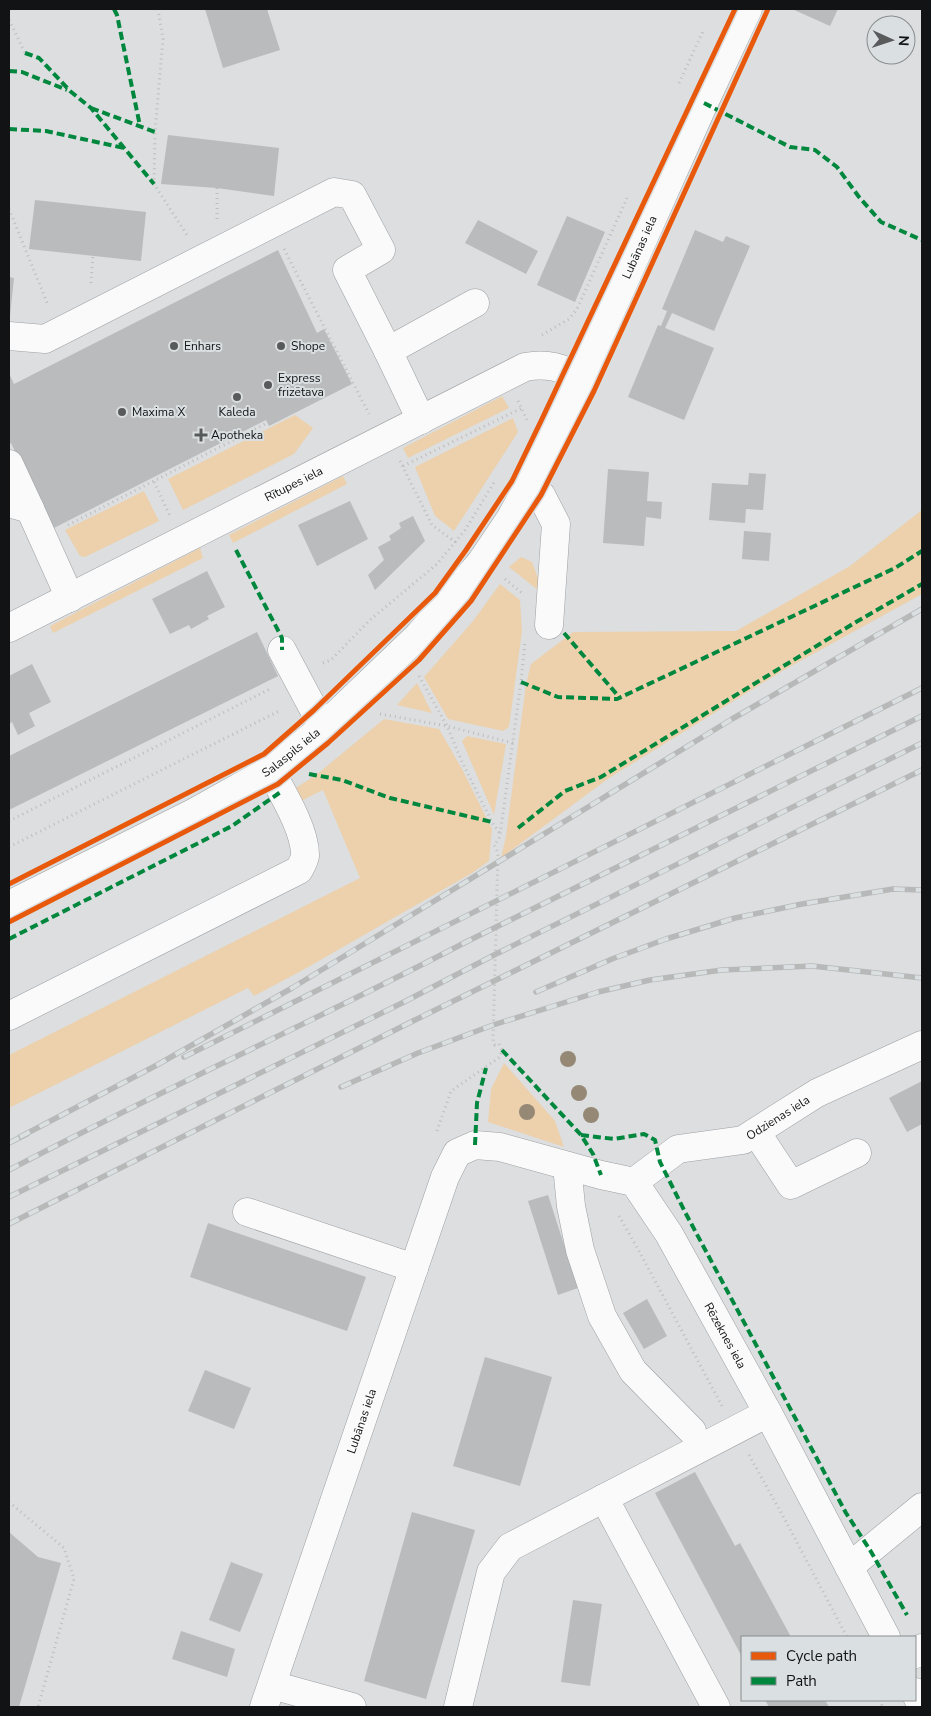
<svg xmlns="http://www.w3.org/2000/svg" width="931" height="1716" viewBox="0 0 931 1716" font-family="'Nunito Sans',sans-serif">
<rect width="100%" height="100%" fill="#dcdee0"/>
<!-- green -->
<g fill="#ecd1ac">
<polygon points="502,396 509,408 408,458 403,448"/>
<polygon points="295,415 313,428 294,454 183,510 168,479"/>
<polygon points="513,418 518,432 454,531 435,516 415,467"/>
<polygon points="343,476 347,484 233,543 229,535"/>
<polygon points="144,491 159,521 85,557 80,556 65,530"/>
<polygon points="922,510 922,594 784,670 609,778 501,858 506,836 526,684 531,664 573,632 736,631 850,566"/>
<polygon points="200,548 203,558 53,633 50,626"/>
<polygon points="521,557 532,562 538,578 539,591 509,567"/>
<polygon points="500,584 520,600 522,631 509,727 503,731 448,719 424,677 473,621"/>
<polygon points="417,683 432,713 397,705"/>
<polygon points="384,719 439,729 462,769 492,829 489,861 472,873 303,970 254,996 248,988 9,1108 9,1055 360,878 323,790 297,803 291,791 316,775"/>
<polygon points="467,736 506,744 494,815 462,741"/>
<polygon points="504,1063 555,1121 564,1147 488,1122 491,1089"/>
</g>
<!-- building -->
<g fill="#b9bbbd">
<polygon points="205,9 267,9 280,50 223,68"/>
<polygon points="792,9 838,9 830,26"/>
<polygon points="168,135 279,148 274,196 217,188 161,184"/>
<polygon points="35,200 146,212 141,261 29,249"/>
<polygon points="567,216 605,232 575,302 537,285"/>
<polygon points="478,220 538,251 526,274 465,243"/>
<polygon points="695,230 723,242 726,236 750,246 714,331 672,313 665,328 714,348 684,420 628,397 658,325 661,326 667,311 662,309"/>
<polygon points="278,250 317,333 324,329 352,384 269,426 266,420 52,529 11,443 9,444 9,373 14,384"/>
<polygon points="9,277 14,278 10,316 9,316"/>
<polygon points="608,469 649,472 647,501 662,502 661,519 646,517 644,546 603,543"/>
<polygon points="749,473 766,474 763,510 746,509 745,523 709,520 712,483 748,485"/>
<polygon points="350,501 368,539 317,566 298,525"/>
<polygon points="413,516 425,541 375,590 368,575 384,560 378,547 391,540 389,536 401,528 399,523"/>
<polygon points="744,531 771,533 769,561 742,559"/>
<polygon points="207,571 225,607 207,616 209,619 191,629 189,625 170,634 152,599"/>
<polygon points="257,632 278,676 9,810 9,756"/>
<polygon points="32,664 51,702 29,713 35,726 18,735 12,722 9,724 9,676"/>
<polygon points="922,1081 922,1124 907,1132 889,1098"/>
<polygon points="548,1195 578,1288 558,1295 528,1201"/>
<polygon points="208,1223 366,1277 347,1331 190,1277"/>
<polygon points="647,1299 667,1336 644,1349 623,1313"/>
<polygon points="485,1357 552,1377 520,1486 453,1466"/>
<polygon points="205,1370 251,1388 234,1429 188,1411"/>
<polygon points="695,1472 735,1546 740,1543 791,1637 742,1637 742,1657 655,1493"/>
<polygon points="412,1512 475,1530 426,1699 364,1681"/>
<polygon points="9,1532 38,1557 61,1563 19,1707 9,1707"/>
<polygon points="231,1562 263,1574 240,1632 209,1620"/>
<polygon points="573,1600 602,1604 590,1686 561,1682"/>
<polygon points="181,1631 235,1649 227,1677 172,1659"/>
<polygon points="765,1700 825,1700 829,1707 769,1707"/>
</g>
<g fill="none" stroke-linecap="round" stroke-linejoin="round">
<defs>
<g id="minor">
<polyline points="9,336 45,339 334,192 352,195 381,250 347,270 388,351"/>
<polyline points="421,420 388,351 475,303"/>
<polyline points="9,464 30,509"/>
<polyline points="529,485 541,495 556,524 549,625"/>
<polyline points="9,503 30,509 70,598"/>
<path id="s1" d="M9 628 525 367C547 363 562 367 581 378"/>
<polyline points="282,650 323,727"/>
<path id="s2" d="M9 905 195 812 270 770 323 727 418 636 481 562 510 519 529 485 581 378 704 103 748 9"/>
<path d="M9 1016 299 870C301 866 304 861 305 856 306 831 282 792 270 770"/>
<polyline points="756,1132 791,1185 857,1153"/>
<polyline points="567,1166 571,1206 580,1250 602,1316 633,1371 692,1431"/>
<path id="s3" d="M634 1182 678 1149 743 1140 817 1093 922 1045"/>
<polyline points="247,1212 414,1268"/>
<polyline points="604,1498 716,1707"/>
<polyline points="849,1567 922,1507"/>
<polyline points="915,1654 922,1648"/>
<polyline points="272,1685 352,1707"/>
<polyline points="915,1692 922,1707"/>
<path id="s4" d="M264 1707 445 1177 457 1153 475 1145 500 1147 601 1175 634 1182 669 1234 768 1413 886 1637"/>
<polyline points="458,1707 491,1572 510,1547 768,1413"/>
</g>
</defs>
<!-- minor casing -->
<use href="#minor" stroke="#9d9fa1" stroke-width="29"/>
<!-- path -->
<g stroke="#bdbdbd" stroke-width="3" stroke-dasharray="1 4" stroke-linecap="butt">
<polyline points="158,9 163,39 155,132 154,184 187,235"/>
<polyline points="9,20 25,53"/>
<polyline points="679,83 704,29"/>
<polyline points="217,188 217,220"/>
<polyline points="9,209 48,305"/>
<polyline points="284,249 369,414"/>
<polyline points="91,283 93,256"/>
<polyline points="542,335 569,319 577,309 627,198"/>
<polyline points="330,376 348,375"/>
<polyline points="518,401 527,420"/>
<polyline points="400,461 432,525 458,544"/>
<polyline points="403,466 522,408"/>
<polyline points="154,482 170,516"/>
<polyline points="68,525 261,426 352,381"/>
<polyline points="505,579 522,593"/>
<polyline points="323,663 331,660 370,620 437,564 465,530 495,481"/>
<polyline points="419,676 447,726 463,764 492,822 500,834"/>
<polyline points="380,714 447,726 513,743"/>
<polyline points="9,821 270,689"/>
<polyline points="9,847 281,710"/>
<polyline points="437,1131 451,1091 500,1057 502,1050 499,1044 495,1045 493,1041 498,853 494,845 499,839 500,835 521,682 525,641"/>
<polyline points="619,1216 639,1251 722,1406"/>
<polyline points="749,1455 783,1516 847,1637"/>
<polyline points="9,1502 64,1548 74,1579 38,1707"/>
<polyline points="879,1700 883,1707"/>
</g>
<!-- minor -->
<use href="#minor" stroke="#fafafa" stroke-width="28"/>
<defs>
<g id="rail">
<polyline points="536,992 612,959 666,939 735,918 802,904 893,889 922,890"/>
<polyline points="184,1057 922,688"/>
<polyline points="341,1087 418,1053 493,1025 598,992 650,980 722,970 812,966 922,978"/>
<polyline points="20,1137 157,1065 292,988 732,719 922,609"/>
<polyline points="9,1143 27,1134"/>
<path d="M9 1170C159 1091 315 1021 466 942L922 716"/>
<polyline points="9,1197 404,1002 496,954 922,743"/>
<polyline points="9,1224 413,1021 922,770"/>
</g>
</defs>
<!-- rail casing -->
<use href="#rail" stroke="#b7b9b9" stroke-width="5.5"/>
<!-- rail -->
<use href="#rail" stroke="#dadfe2" stroke-width="4" stroke-dasharray="11" stroke-linecap="butt"/>
<!-- quiet -->
<g stroke="#00873e" stroke-width="4" stroke-dasharray="8 4" stroke-linecap="butt">
<polyline points="114,9 117,15 140,126"/>
<polyline points="25,53 39,58 70,91 91,108 154,184"/>
<polyline points="9,71 22,72 67,90"/>
<polyline points="704,103 790,147 815,150 837,167 859,197 881,222 922,240"/>
<polyline points="91,108 155,132"/>
<polyline points="9,129 46,131 124,148"/>
<polyline points="236,550 282,638 282,650"/>
<polyline points="564,633 620,698"/>
<polyline points="521,682 558,697 617,699 895,568 922,551"/>
<polyline points="309,774 342,780 390,798 492,822"/>
<polyline points="518,828 565,791 601,777 856,622 922,584"/>
<polyline points="9,939 232,826 282,791"/>
<polyline points="502,1050 581,1135 593,1154 601,1175"/>
<polyline points="581,1135 614,1139 644,1134 655,1140 660,1162 685,1212 846,1513 870,1550 907,1615"/>
<polyline points="475,1145 477,1103 486,1068"/>
</g>
<defs>
<g id="cycleway">
<polyline points="9,884 264,754 314,710 435,593 466,550 512,481 541,421 735,9"/>
<polyline points="9,922 278,784 328,743 384,692 419,660 471,601 541,495 594,391 768,9"/>
</g>
</defs>
<!-- cycleway casing -->
<use href="#cycleway" stroke="#dadfe2" stroke-width="8"/>
<!-- cycleway -->
<use href="#cycleway" stroke="#e8590c" stroke-width="5"/>
</g>
<!-- trees -->
<g fill="#958875">
<circle cx="568" cy="1059" r="8"/>
<circle cx="579" cy="1093" r="8"/>
<circle cx="527" cy="1112" r="8"/>
<circle cx="591" cy="1115" r="8"/>
</g>
<!-- markers -->
<g fill="#595a5b" stroke="#dadfe2" stroke-width="2">
<circle cx="174" cy="346" r="5"/>
<circle cx="281" cy="346" r="5"/>
<circle cx="268" cy="385" r="5"/>
<circle cx="237" cy="397" r="5"/>
<circle cx="122" cy="412" r="5"/>
<path d="M198.5 427.5h5v5h5v5h-5v5h-5v-5h-5v-5h5z"/>
</g>
<g text-anchor="middle" stroke-width="4" stroke-linejoin="round" paint-order="stroke">
<!-- street labels -->
<g font-size="12" fill="#121314" stroke="#dadfe2">
<text dy="4" stroke="none"><textPath href="#s2" startOffset="944">Lubānas iela</textPath></text>
<text dy="4" stroke="none"><textPath href="#s1" startOffset="319">Rītupes iela</textPath></text>
<text dy="4" stroke="none"><textPath href="#s2" startOffset="321">Salaspils iela</textPath></text>
<text dy="4" stroke="none"><textPath href="#s3" startOffset="162">Odzienas iela</textPath></text>
<text dy="4" stroke="none"><textPath href="#s4" startOffset="949">Rēzeknes iela</textPath></text>
<text dy="4" stroke="none"><textPath href="#s4" startOffset="302">Lubānas iela</textPath></text>
</g>
<!-- poi labels -->
<g font-size="12" fill="#121314" stroke="#dadfe2" text-anchor="start">
<text x="184" y="350">Enhars</text>
<text x="291" y="350">Shope</text>
<text x="278" y="382">Express<tspan x="278" dy="14">frizētava</tspan></text>
<text x="132" y="416">Maxima X</text>
<text x="237" y="416" text-anchor="middle">Kaleda</text>
<text x="211" y="439">Apotheka</text>
</g>
</g>
<!-- border -->
<rect width="931" height="1716" fill="none" stroke="#121314" stroke-width="20"/>
<!-- legend -->
<rect x="741" y="1636" width="175" height="65" fill="#dadfe2" stroke="#8a8d90"/>
<rect x="751" y="1652" width="25" height="8" fill="#e8590c" stroke="#8a8d90"/>
<text x="786" y="1661" font-size="15" fill="#121314">Cycle path</text>
<rect x="751" y="1677" width="25" height="8" fill="#00873e" stroke="#8a8d90"/>
<text x="786" y="1686" font-size="15" fill="#121314">Path</text>
<!-- north arrow -->
<g transform="translate(891 40) rotate(93)"><circle r="24" fill="#dadfe2" stroke="#8a8d90"/>
<path d="M0-4L9 19L0 12L-9 19Z" fill="#595a5b"/>
<text y="-8" font-size="14" font-weight="bold" text-anchor="middle" fill="#121314">N</text>
</g>
</svg>
